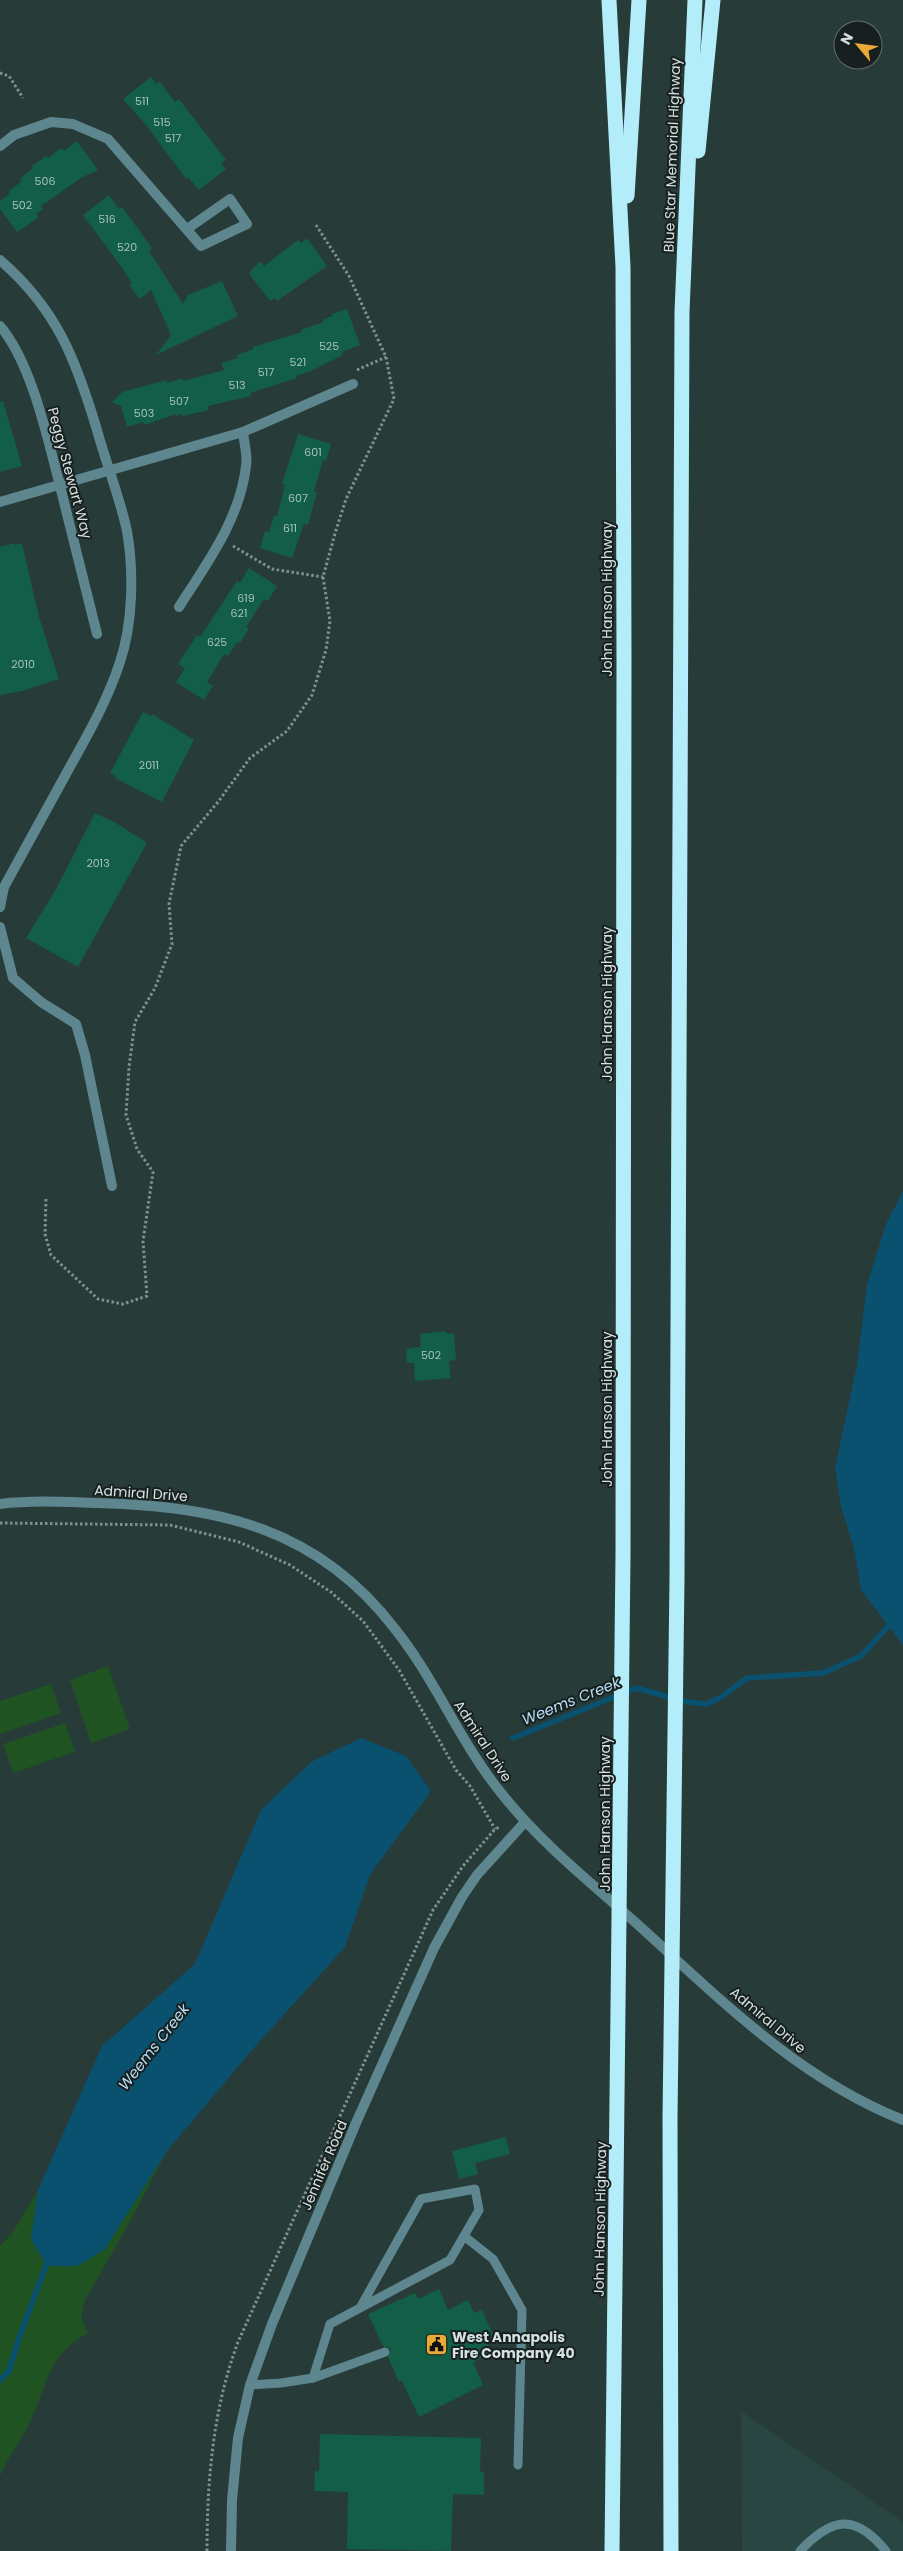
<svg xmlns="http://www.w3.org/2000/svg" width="903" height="2551" viewBox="0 0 903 2551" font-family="Poppins,sans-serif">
<rect width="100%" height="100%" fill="#273b39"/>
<!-- built -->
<polygon fill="#294643" points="741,2411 903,2522 903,2551 742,2551"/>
<!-- green -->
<g fill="#1f5322">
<polygon points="108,1666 130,1729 91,1743 70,1680"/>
<polygon points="51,1684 61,1713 0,1734 0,1701"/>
<polygon points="65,1723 75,1752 13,1773 3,1744"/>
<path d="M167 2151 126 2229 85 2300 81 2317 88 2333C46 2357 50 2380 32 2418 23 2439 8 2456 0 2476V2246L13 2232 38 2190 31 2239 47 2266 104 2250Z"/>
</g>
<!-- water -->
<g fill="#0a5170">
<polygon points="903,1191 903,1645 861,1590 854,1548 841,1506 835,1468 857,1365 867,1285 886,1224"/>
<polygon points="361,1738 406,1756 431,1791 370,1875 345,1947 252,2050 167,2151 104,2250 77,2266 47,2266 31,2239 38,2190 102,2046 195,1964 261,1810 311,1762"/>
</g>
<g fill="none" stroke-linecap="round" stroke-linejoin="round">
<!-- stream -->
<g stroke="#0a5170" stroke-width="5.5">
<polyline points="513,1738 636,1688 687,1702 707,1704 721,1697 747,1678 823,1673 861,1656 893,1621"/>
<polyline points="0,2380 9,2371 18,2341 48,2260"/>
</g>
</g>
<!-- building -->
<g fill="#135e47">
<polygon points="151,77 156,84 159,81 175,102 179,99 226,160 221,163 226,169 199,190 188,177 186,179 146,125 123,99"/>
<polygon points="77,141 98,170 81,178 41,206 43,209 36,214 39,217 17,232 0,209 0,201 10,194 8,192 22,181 20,179 33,168 32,166 46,156 48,158 61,148 64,151"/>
<polygon points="109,195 119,209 122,207 152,248 149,251 183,304 188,295 222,281 238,316 156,355 171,335 151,290 140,299 129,285 132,283 123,269 83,215"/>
<polygon points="307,238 327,266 277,301 275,298 270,301 249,274 253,268 261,261 264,266 298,240 301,243"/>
<polygon points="347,309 360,345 342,352 343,355 313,370 296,376 297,378 250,393 251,396 208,406 209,410 183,416 182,414 176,416 176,414 144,425 143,422 127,427 121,406 112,402 122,392 166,380 167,383 183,378 183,381 224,370 221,363 238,358 237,355 253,349 253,347 302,332 301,330 323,322 323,320 332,316 332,314"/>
<polygon points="3,401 22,466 0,472 0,402"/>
<polygon points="298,434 331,444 326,461 323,460 314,491 317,492 308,525 304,524 292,558 260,548 265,531 269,532 274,516 277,516 285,485 282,484"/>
<polygon points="14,543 15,545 22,543 39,617 59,679 22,691 0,695 0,547"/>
<polygon points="249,568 277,586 268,601 264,599 246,627 249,629 240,643 237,642 228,656 224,654 207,682 213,686 204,700 176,682 185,668 178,664 197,635 200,637 237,581 240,583"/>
<polygon points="143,712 151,716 152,714 194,740 162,802 115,778 116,776 110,773"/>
<polygon points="95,813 116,823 147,843 78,967 26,938 55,891"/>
<polygon points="445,1331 446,1333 454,1334 456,1360 449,1361 451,1378 415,1381 414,1363 407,1363 406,1349 421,1347 420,1334"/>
<polygon points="506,2137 510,2154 475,2163 478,2174 459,2179 452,2151"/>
<polygon points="439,2289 448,2310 468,2300 474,2313 482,2310 493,2335 486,2338 492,2353 473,2362 483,2385 419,2417 402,2381 399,2382 388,2357 391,2349 383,2346 368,2314 415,2293 418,2299"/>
<polygon points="320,2434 481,2438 480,2471 484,2472 484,2495 453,2494 451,2551 347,2549 348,2492 314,2491 315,2471 319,2471"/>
</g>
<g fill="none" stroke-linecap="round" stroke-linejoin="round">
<!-- path -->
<g stroke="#81918f" stroke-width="3" stroke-dasharray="2.5 2.5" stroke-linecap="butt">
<polyline points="0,73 9,76 23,98"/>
<polyline points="357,370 386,357"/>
<polyline points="233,546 272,569 323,577"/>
<polyline points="46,1199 45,1234 51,1255 98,1299 123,1304 147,1296 143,1241 153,1172 137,1149 126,1115 129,1067 135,1022 155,988 172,944 169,904 181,846 218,802 250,758 287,731 312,695 326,650 330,621 323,577 336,530 346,499 394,399 386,357 349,276 316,225"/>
<polyline points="0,1523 170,1525 239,1542 290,1565 331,1592 363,1621 399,1670 456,1770 470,1786 495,1829"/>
<path d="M207 2551C207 2480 213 2409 238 2342L433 1910 463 1866 495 1829 500 1827"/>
</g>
<!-- service -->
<g stroke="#5e868e" stroke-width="9">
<polyline points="464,2236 493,2259 522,2310 518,2465"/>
<polyline points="313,2378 385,2352"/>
<polyline points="250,2385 281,2383 313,2378 330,2324 450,2260 479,2210 475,2189 421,2199 360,2308"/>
<path d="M800 2551C832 2517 855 2513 886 2551"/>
</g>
<!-- minor -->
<g stroke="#5e868e" stroke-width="10">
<polyline points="0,146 14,135 51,122 73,124 108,139 201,246 247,224 230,199 187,229"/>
<path d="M0 260C57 309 76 360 97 430 106 463 120 498 127 531 134 572 133 623 120 662 107 702 86 738 66 774 45 812 25 849 4 887L0 907"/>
<path d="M0 326C31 362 47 436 59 482 72 533 84 583 97 634"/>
<polyline points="0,502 243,432 353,384"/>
<path d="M179 607C207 563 240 519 246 466 248 456 244 443 243 432"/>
<polyline points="0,927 13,978 41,1002 76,1024 85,1055 112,1186"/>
</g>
<!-- tertiary -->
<g stroke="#5e868e" stroke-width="10">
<path d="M0 1504C33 1500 65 1502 98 1503 218 1506 318 1528 395 1629 436 1680 460 1743 502 1794 540 1842 589 1881 635 1922 718 1997 797 2078 903 2120"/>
<polyline points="231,2551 232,2500 238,2438 250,2385 272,2324 356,2123 434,1948 462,1897 477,1875 525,1822"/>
</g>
<!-- motorway -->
<g stroke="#b3edf9" stroke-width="15">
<polyline points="609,0 623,267 624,658 623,1555 612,2551"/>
<polyline points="698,151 713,0"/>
<polyline points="627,196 639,0"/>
<polyline points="671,2551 670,2117 677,1579 682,312 695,0"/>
</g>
</g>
<!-- icons -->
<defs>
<symbol id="civic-square" viewBox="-11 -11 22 22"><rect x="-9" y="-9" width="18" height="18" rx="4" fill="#eaaa38" stroke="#17201f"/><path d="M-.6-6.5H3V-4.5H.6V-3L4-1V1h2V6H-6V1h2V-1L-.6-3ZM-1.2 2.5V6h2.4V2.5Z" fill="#111"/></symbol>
</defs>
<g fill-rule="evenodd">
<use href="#civic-square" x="424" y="2332" width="25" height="25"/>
</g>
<g text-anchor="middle" stroke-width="4" stroke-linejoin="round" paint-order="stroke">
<!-- number labels -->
<g font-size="11" fill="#a4c0b9">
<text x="142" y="105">511</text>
<text x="162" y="126">515</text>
<text x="173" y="142">517</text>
<text x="45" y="185">506</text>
<text x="22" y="209">502</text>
<text x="107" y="223">516</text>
<text x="127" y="251">520</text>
<text x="329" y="350">525</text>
<text x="298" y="366">521</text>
<text x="266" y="376">517</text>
<text x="237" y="389">513</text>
<text x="179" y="405">507</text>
<text x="144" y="417">503</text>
<text x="313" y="456">601</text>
<text x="298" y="502">607</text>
<text x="290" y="532">611</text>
<text x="246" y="602">619</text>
<text x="239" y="617">621</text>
<text x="217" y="646">625</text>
<text x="23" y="668">2010</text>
<text x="149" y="769">2011</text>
<text x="98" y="867">2013</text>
<text x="431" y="1359">502</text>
</g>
<!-- street labels -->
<g font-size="14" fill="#d5e1df" stroke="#17201f">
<text transform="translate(672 155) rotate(-88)" y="5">Blue Star Memorial Highway</text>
<text transform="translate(70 473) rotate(75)" y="5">Peggy Stewart Way</text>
<text transform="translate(607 599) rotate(-90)" y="5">John Hanson Highway</text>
<text transform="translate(607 1004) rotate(-90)" y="5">John Hanson Highway</text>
<text transform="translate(607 1409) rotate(-90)" y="5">John Hanson Highway</text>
<text transform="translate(141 1493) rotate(4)" y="5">Admiral Drive</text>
<text transform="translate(483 1741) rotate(57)" y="5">Admiral Drive</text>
<text transform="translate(605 1814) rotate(-90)" y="5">John Hanson Highway</text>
<text transform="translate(768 2020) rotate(40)" y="5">Admiral Drive</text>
<text transform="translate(324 2165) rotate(-67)" y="5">Jennifer Road</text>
<text transform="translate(600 2219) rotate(-89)" y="5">John Hanson Highway</text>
</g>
<!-- poi labels -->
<g font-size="14" font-weight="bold" fill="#d5e1df" stroke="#17201f" text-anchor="start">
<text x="452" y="2342">West Annapolis<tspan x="452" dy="16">Fire Company 40</tspan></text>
</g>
<!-- water labels -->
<g font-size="15" font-style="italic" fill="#b7dff6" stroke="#17201f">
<text transform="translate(571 1701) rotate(-22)" y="5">Weems Creek</text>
<text transform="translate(154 2047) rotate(-52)" y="5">Weems Creek</text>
</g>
</g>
<!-- north arrow -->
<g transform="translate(858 45) rotate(299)"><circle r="24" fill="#17201f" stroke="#636d6c"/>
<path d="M0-4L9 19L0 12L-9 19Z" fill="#eaaa38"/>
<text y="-8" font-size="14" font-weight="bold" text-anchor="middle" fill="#d5e1df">N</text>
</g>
</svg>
